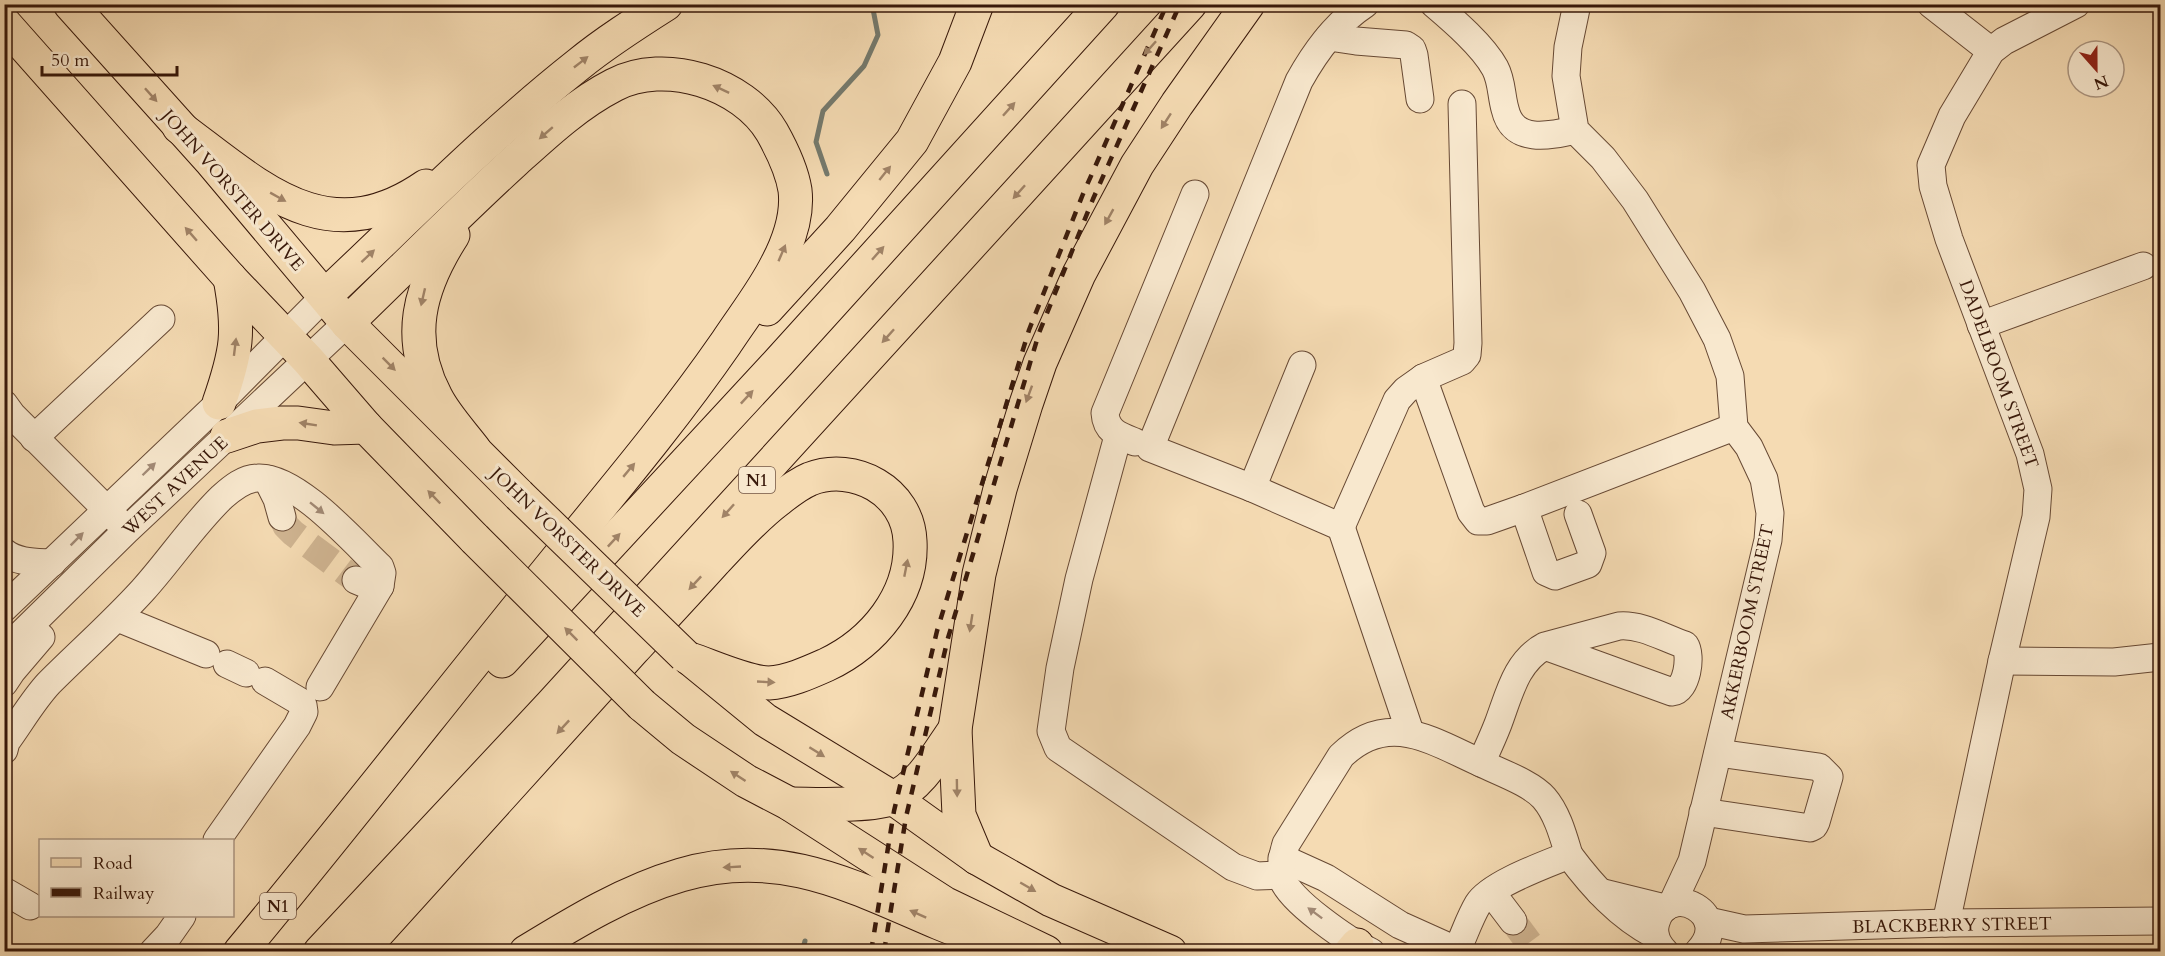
<svg xmlns="http://www.w3.org/2000/svg" width="2165" height="956" viewBox="0 0 2165 956" font-family="Cardo,serif">
<rect width="100%" height="100%" fill="#f5dbb3"/>
<filter id="stains"><feTurbulence type="fractalNoise" baseFrequency=".00333" numOctaves="4"/><feColorMatrix values="0 0 0 0 .2 0 0 0 0 .09 0 0 0 0 .02 0 0 0 .5 -.17"/></filter>
<radialGradient id="worn" r=".72"><stop offset=".6" stop-color="#630" stop-opacity="0"/><stop offset="1" stop-color="#630" stop-opacity=".3"/></radialGradient>
<g fill="none" stroke-linecap="round" stroke-linejoin="round">
<!-- stream -->
<g stroke="#747a6e" stroke-width="5">
<polyline points="827,174 816,142 823,111 864,66 878,35 872,4"/>
<polyline points="802,952 805,941"/>
</g>
<!-- minor-tunnel -->
<g stroke="#cfb491" stroke-width="27" stroke-dasharray="27 14" stroke-linecap="butt">
<polyline points="282,517 286,526 293,533 356,580"/>
<polyline points="1513,921 1536,952"/>
</g>
<defs>
<g id="minor">
<path d="M1365 4C1336 23 1315 52 1299 81L1150 448 1252 488 1341 527 1410 732"/>
<path d="M1434 4C1454 21 1483 46 1495 68 1502 81 1501 95 1505 109 1513 144 1549 136 1575 130"/>
<polyline points="1577,4 1568,47 1566,76 1575,130 1603,158 1635,200 1692,291 1717,339 1730,376 1734,427 1749,447 1764,479 1770,513 1768,540 1692,861 1672,904"/>
<polyline points="1931,4 1991,51"/>
<polyline points="1329,37 1356,41 1406,45 1412,49 1414,55 1420,99"/>
<polyline points="1981,325 2143,266"/>
<polyline points="1423,378 1471,512 1478,521 1487,521 1524,508 1734,427"/>
<polyline points="4,404 12,415 119,522"/>
<polyline points="1118,436 1079,579 1060,668 1051,731 1058,748 1233,867 1257,876 1281,875"/>
<polyline points="34,438 161,319"/>
<path d="M1135 442C1120 436 1106 432 1105 413L1195 194"/>
<polyline points="267,479 277,499 282,517"/>
<polyline points="1252,488 1302,365"/>
<polyline points="1524,508 1546,572 1555,576 1588,564 1592,553 1578,514"/>
<polyline points="1341,527 1397,400 1406,390 1423,378 1462,361 1467,355 1468,343 1462,104"/>
<path d="M4 552C18 563 36 562 52 563"/>
<polyline points="356,580 368,585 380,586"/>
<polyline points="4,608 219,403 325,296"/>
<polyline points="118,618 206,654"/>
<path d="M1545 646 1672 692C1687 691 1692 655 1685 645 1664 638 1641 624 1619 626L1545 646C1516 661 1509 695 1498 724 1493 737 1487 750 1481 763 1499 772 1531 783 1544 798 1557 813 1563 835 1569 855"/>
<polyline points="4,651 127,530 347,323"/>
<polyline points="2002,661 2114,662 2160,657"/>
<polyline points="227,664 246,673"/>
<polyline points="4,683 12,671 41,637"/>
<path d="M4 750 6 742C20 723 33 700 49 683 80 652 113 623 143 590 170 560 193 525 222 497 232 488 244 478 258 478 296 476 353 541 380 567L382 573 380 586 320 687"/>
<polyline points="1703,812 1810,828 1814,826 1816,822 1829,777 1819,767 1718,753"/>
<polyline points="217,840 297,726 304,712 303,705 299,701 265,681"/>
<polyline points="1282,858 1326,878 1400,925 1460,952"/>
<polyline points="4,891 30,906"/>
<polyline points="1491,892 1513,921"/>
<polyline points="1600,892 1665,908"/>
<polyline points="1708,921 1744,929 1946,923 2160,921"/>
<polyline points="1946,923 2002,661 2036,517 2038,489 2030,454 1949,239 1933,186 1931,165 1952,116 1991,51 2004,41 2076,4"/>
<polyline points="153,952 168,936 182,916"/>
<path d="M1371 952C1350 942 1286 899 1282 877 1280 866 1283 854 1286 844L1341 756C1388 710 1432 741 1481 763"/>
<path d="M1456 952C1464 936 1469 919 1478 904 1490 884 1547 864 1569 855 1593 887 1619 916 1655 935"/>
<path d="M1665 952C1657 944 1652 934 1656 922 1668 880 1735 914 1698 952"/>
</g>
<g id="major">
<polyline points="70,4 210,160 347,323 519,495"/>
<polyline points="4,23 230,278 308,360 366,427 475,539"/>
<path d="M219 403C237 351 240 332 230 278"/>
<polyline points="227,436 257,426 282,423 298,423 334,428 366,427"/>
<polyline points="694,662 765,720 893,798 977,858 1051,900 1170,952"/>
<polyline points="642,705 683,739 746,781 790,804 944,903 1046,952"/>
<polyline points="1351,952 1357,945"/>
</g>
<g id="highway">
<path d="M179 127C259 186 326 255 426 186"/>
<path d="M453 235C419 288 405 338 436 397 445 415 461 432 474 449"/>
<path d="M325 296C408 218 489 135 579 64 606 42 636 23 666 4"/>
<polyline points="767,309 840,229 912,141 955,62 977,4"/>
<polyline points="502,661 778,363 1103,4"/>
<path d="M790 804C815 804 871 807 893 798 921 786 938 753 955 729"/>
<polyline points="977,858 959,815 955,729 979,574 1000,489 1026,404 1040,363 1079,274 1137,165 1177,104 1248,4"/>
<path d="M240 952C348 822 452 688 558 558 616 487 674 418 726 343 743 317 763 292 777 264 788 243 798 215 795 190 792 171 781 148 772 132 743 83 665 58 614 85 577 104 546 133 515 161 458 213 403 269 347 323"/>
<polyline points="320,952 552,704 1190,4"/>
<path d="M360 952C451 851 542 750 633 650 660 621 688 591 715 561 735 540 754 518 778 500 788 492 798 484 810 479 854 462 908 491 910 541 913 596 873 643 826 665 808 673 788 682 769 683 748 683 711 666 690 659"/>
<path d="M526 952C575 922 626 891 681 875 779 846 852 886 939 923 963 933 987 941 1011 952"/>
</g>
</defs>
<!-- minor casing -->
<use href="#minor" stroke="#674934" stroke-width="29"/>
<!-- major casing -->
<use href="#major" stroke="#38180a" stroke-width="35"/>
<!-- highway casing -->
<use href="#highway" stroke="#38180a" stroke-width="35"/>
<!-- minor -->
<use href="#minor" stroke="#f8e8ce" stroke-width="27"/>
<!-- major -->
<use href="#major" stroke="#f5dbb3" stroke-width="33"/>
<!-- highway -->
<use href="#highway" stroke="#f5dbb3" stroke-width="33"/>
<!-- rail -->
<g stroke="#38180a" stroke-width="4.5" stroke-dasharray="10 10" stroke-linecap="butt">
<polyline points="871,952 894,811 937,631 1029,330 1083,194 1167,4"/>
<polyline points="884,952 906,817 948,638 1039,333 1093,199 1180,4"/>
</g>
<defs>
<g id="major-bridge">
<polyline points="519,495 685,656"/>
<polyline points="475,539 642,705"/>
</g>
</defs>
<!-- major-bridge casing -->
<use href="#major-bridge" stroke="#38180a" stroke-width="35" stroke-linecap="butt"/>
<!-- major-bridge -->
<use href="#major-bridge" stroke="#f5dbb3" stroke-width="33"/>
</g>
<!-- one-way arrows -->
<defs><path id="oneway-solid" d="M-6-.8H1V-3.2L6.5 0L1 3.2V.8H-6Z" transform="scale(1.5)"/></defs>
<g fill="#a08367">
<use href="#oneway-solid" transform="translate(1150 48) rotate(132)"/>
<use href="#oneway-solid" transform="translate(581 62) rotate(-38)"/>
<use href="#oneway-solid" transform="translate(721 89) rotate(-155)"/>
<use href="#oneway-solid" transform="translate(151 95) rotate(48)"/>
<use href="#oneway-solid" transform="translate(1009 109) rotate(-48)"/>
<use href="#oneway-solid" transform="translate(1166 121) rotate(123)"/>
<use href="#oneway-solid" transform="translate(546 133) rotate(139)"/>
<use href="#oneway-solid" transform="translate(885 173) rotate(-51)"/>
<use href="#oneway-solid" transform="translate(1019 192) rotate(132)"/>
<use href="#oneway-solid" transform="translate(278 197) rotate(29)"/>
<use href="#oneway-solid" transform="translate(1109 217) rotate(119)"/>
<use href="#oneway-solid" transform="translate(191 234) rotate(-131)"/>
<use href="#oneway-solid" transform="translate(782 253) rotate(-67)"/>
<use href="#oneway-solid" transform="translate(878 253) rotate(-48)"/>
<use href="#oneway-solid" transform="translate(368 256) rotate(-43)"/>
<use href="#oneway-solid" transform="translate(423 297) rotate(103)"/>
<use href="#oneway-solid" transform="translate(888 336) rotate(132)"/>
<use href="#oneway-solid" transform="translate(235 347) rotate(-83)"/>
<use href="#oneway-solid" transform="translate(389 364) rotate(45)"/>
<use href="#oneway-solid" transform="translate(1029 394) rotate(110)"/>
<use href="#oneway-solid" transform="translate(747 397) rotate(-47)"/>
<use href="#oneway-solid" transform="translate(308 424) rotate(-171)"/>
<use href="#oneway-solid" transform="translate(629 470) rotate(-50)"/>
<use href="#oneway-solid" transform="translate(434 497) rotate(-134)"/>
<use href="#oneway-solid" transform="translate(728 511) rotate(132)"/>
<use href="#oneway-solid" transform="translate(614 540) rotate(-47)"/>
<use href="#oneway-solid" transform="translate(906 568) rotate(-79)"/>
<use href="#oneway-solid" transform="translate(695 583) rotate(133)"/>
<use href="#oneway-solid" transform="translate(971 623) rotate(99)"/>
<use href="#oneway-solid" transform="translate(571 634) rotate(-135)"/>
<use href="#oneway-solid" transform="translate(766 682) rotate(3)"/>
<use href="#oneway-solid" transform="translate(563 727) rotate(133)"/>
<use href="#oneway-solid" transform="translate(817 752) rotate(32)"/>
<use href="#oneway-solid" transform="translate(738 776) rotate(-147)"/>
<use href="#oneway-solid" transform="translate(957 788) rotate(89)"/>
<use href="#oneway-solid" transform="translate(866 853) rotate(-147)"/>
<use href="#oneway-solid" transform="translate(732 867) rotate(177)"/>
<use href="#oneway-solid" transform="translate(1028 887) rotate(30)"/>
<use href="#oneway-solid" transform="translate(918 914) rotate(-156)"/>
</g>
<g fill="#a28a76">
<use href="#oneway-solid" transform="translate(149 469) rotate(-44)"/>
<use href="#oneway-solid" transform="translate(317 508) rotate(39)"/>
<use href="#oneway-solid" transform="translate(77 539) rotate(-45)"/>
<use href="#oneway-solid" transform="translate(1315 913) rotate(-143)"/>
</g>
<g text-anchor="middle" stroke-width="6" stroke-linejoin="round" paint-order="stroke">
<!-- shield labels -->
<g fill="#f8e8ce" stroke="#725645" stroke-width="1.5">
<rect x="739" y="467" width="36" height="26" rx="4.5"/>
<rect x="260" y="893" width="36" height="26" rx="4.5"/>
</g>
<g font-size="16" font-weight="bold" fill="#38180a">
<text x="757" y="486">N1</text>
<text x="278" y="912">N1</text>
</g>
<!-- street labels -->
<g font-size="18" fill="#38180a" stroke="#f8e8ce">
<text transform="translate(233 190) rotate(49)" y="6">JOHN VORSTER DRIVE</text>
<text transform="translate(1999 374) rotate(70)" y="6">DADELBOOM STREET</text>
<text transform="translate(175 486) rotate(-43)" y="6">WEST AVENUE</text>
<text transform="translate(568 542) rotate(44)" y="6">JOHN VORSTER DRIVE</text>
<text transform="translate(1747 622) rotate(-78)" y="6">AKKERBOOM STREET</text>
<text transform="translate(1952 925) rotate(-1)" y="6">BLACKBERRY STREET</text>
</g>
</g>
<!-- margin -->
<rect width="2165" height="956" fill="none" stroke="#f5dbb3" stroke-width="24"/>
<rect x="6" y="6" width="2153" height="944" fill="none" stroke="#38180a" stroke-width="3"/>
<rect x="12" y="12" width="2141" height="932" fill="none" stroke="#38180a" stroke-width="1.5"/>
<!-- legend -->
<rect x="39" y="839" width="195" height="78" fill="#f8e8ce" stroke="#ab9580" stroke-width="1.5"/>
<rect x="51" y="858" width="30" height="9" fill="#f5dbb3" stroke="#ab9580" stroke-width="1.5"/>
<text x="93" y="869" font-size="18" fill="#38180a">Road</text>
<rect x="51" y="888" width="30" height="9" fill="#38180a" stroke="#ab9580" stroke-width="1.5"/>
<text x="93" y="899" font-size="18" fill="#38180a">Railway</text>
<!-- north arrow -->
<g transform="translate(2096 69) rotate(159)"><circle r="28" fill="#f8e8ce" stroke="#ab9580" stroke-width="1.5"/>
<path d="M0-4.5L10 22L0 15L-10 22Z" fill="#8f2418"/>
<text y="-9" font-size="16" font-weight="bold" text-anchor="middle" fill="#38180a">N</text>
</g>
<!-- scale -->
<path d="M42 66v9h135v-9" fill="none" stroke="#38180a" stroke-width="3"/>
<text x="51" y="66" font-size="18" fill="#38180a" stroke="#f8e8ce" stroke-width="4.5" paint-order="stroke">50 m</text>
<rect width="100%" height="100%" filter="url(#stains)"/>
<rect width="100%" height="100%" fill="url(#worn)"/>
</svg>
